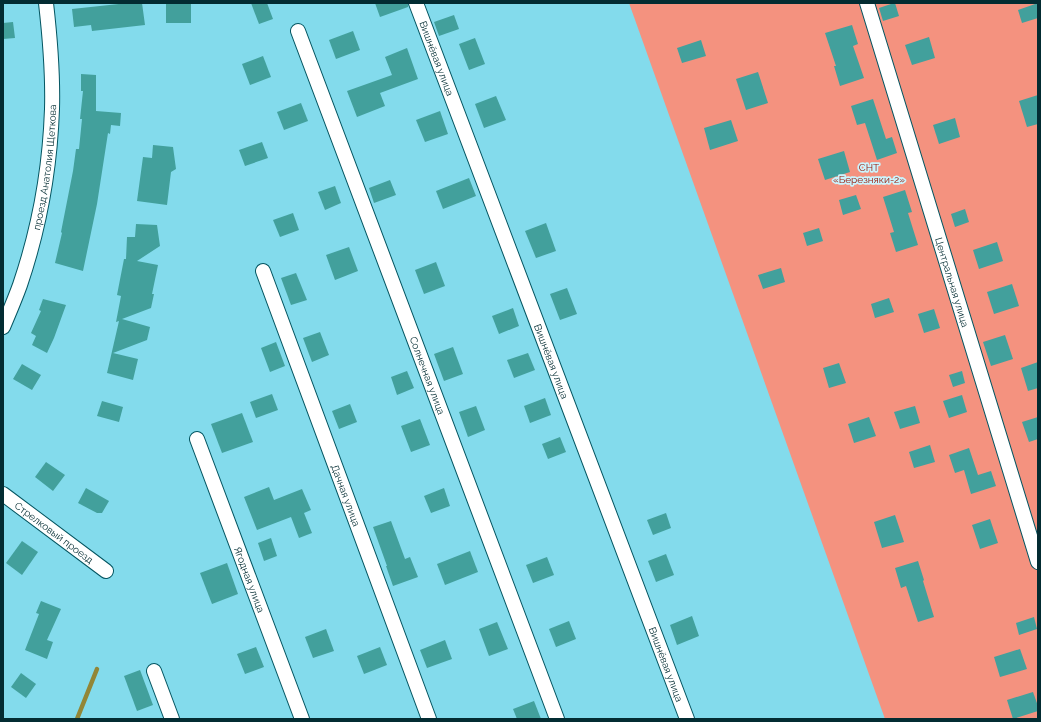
<svg xmlns="http://www.w3.org/2000/svg" width="1041" height="722" viewBox="0 0 1041 722" font-family="Raleway,sans-serif">
<rect width="100%" height="100%" fill="#83dbec"/>
<!-- green -->
<polygon fill="#f4927f" points="629,3 1038,3 1038,719 885,719"/>
<g fill="none" stroke-linecap="round" stroke-linejoin="round">
<!-- stream -->
<polyline stroke="#928637" stroke-width="4.5" points="77,719 97,669"/>
</g>
<!-- building -->
<g fill="#42a09c">
<polygon points="128,3 142,3 145,25 92,31 91,25 74,27 72,9"/>
<rect x="166" y="3" width="25" height="20"/>
<polygon points="251,3 267,3 273,19 259,24"/>
<polygon points="375,3 408,3 408,7 380,17"/>
<polygon points="894,3 895,3 899,16 883,21 879,8"/>
<polygon points="1038,3 1038,18 1022,23 1018,10"/>
<polygon points="454,15 459,29 439,36 434,22"/>
<polygon points="13,22 15,38 3,39 3,23"/>
<polygon points="852,25 858,44 853,46 864,78 840,86 834,66 836,66 825,33"/>
<polygon points="353,31 360,50 336,59 329,40"/>
<polygon points="929,37 935,58 912,65 905,45"/>
<polygon points="475,38 485,64 469,70 459,44"/>
<polygon points="701,40 706,56 682,63 677,48"/>
<polygon points="407,48 418,79 380,93 385,106 357,117 347,91 392,75 385,57"/>
<polygon points="263,56 271,77 250,85 242,64"/>
<polygon points="758,72 768,103 746,110 736,79"/>
<polygon points="81,74 96,75 96,111 121,113 120,126 111,125 110,134 108,133 97,204 83,271 55,263 62,233 61,232 73,171 76,149 79,149 82,119 80,119 83,91 81,91"/>
<polygon points="1038,95 1038,124 1027,127 1019,101"/>
<polygon points="496,96 506,120 484,128 475,104"/>
<polygon points="873,99 886,139 892,137 897,153 877,160 865,123 857,125 851,106"/>
<polygon points="301,103 308,121 284,130 277,112"/>
<polygon points="440,111 448,134 425,142 416,120"/>
<polygon points="955,118 960,137 939,144 933,125"/>
<polygon points="731,120 738,141 710,150 704,128"/>
<polygon points="262,142 268,158 245,166 239,150"/>
<polygon points="153,145 173,147 176,169 171,172 167,205 137,201 143,157 152,158"/>
<polygon points="844,151 850,172 825,180 818,159"/>
<polygon points="469,178 476,196 443,209 436,191"/>
<polygon points="390,180 396,195 374,203 369,188"/>
<polygon points="335,186 341,203 325,210 318,192"/>
<polygon points="905,190 912,212 908,213 918,245 896,252 890,233 894,232 883,197"/>
<polygon points="856,195 861,209 843,215 839,200"/>
<polygon points="965,209 969,222 955,227 951,214"/>
<polygon points="293,213 299,230 280,237 273,220"/>
<polygon points="546,223 556,251 536,258 525,231"/>
<polygon points="136,224 157,225 160,246 137,261 158,265 152,294 154,294 151,308 122,319 150,327 147,340 113,353 138,359 133,380 107,373 119,321 116,322 121,296 117,295 124,259 126,259 127,237 135,237"/>
<polygon points="819,228 823,241 807,246 803,233"/>
<polygon points="997,242 1003,261 979,269 973,250"/>
<polygon points="349,247 358,271 335,280 326,255"/>
<polygon points="436,262 445,286 424,294 415,270"/>
<polygon points="781,268 785,282 763,289 758,275"/>
<polygon points="296,273 307,300 291,305 281,278"/>
<polygon points="1012,284 1019,306 994,314 987,292"/>
<polygon points="567,288 577,314 560,320 550,294"/>
<polygon points="889,298 894,312 875,318 871,304"/>
<polygon points="43,299 66,305 54,338 47,353 32,345 36,336 31,333 41,311 39,310"/>
<polygon points="513,308 519,326 499,334 492,316"/>
<polygon points="934,309 940,328 924,333 918,314"/>
<polygon points="320,332 329,355 312,362 303,338"/>
<polygon points="1005,335 1013,359 991,366 983,342"/>
<polygon points="276,342 285,366 270,372 261,348"/>
<polygon points="453,347 463,374 444,381 434,354"/>
<polygon points="528,353 535,370 514,378 507,360"/>
<polygon points="1038,362 1038,388 1028,391 1021,368"/>
<polygon points="839,363 846,383 829,388 823,368"/>
<polygon points="22,364 41,375 32,390 13,379"/>
<polygon points="407,371 414,388 397,395 391,377"/>
<polygon points="962,371 965,383 953,387 949,375"/>
<polygon points="272,394 278,410 256,418 250,402"/>
<polygon points="962,395 967,412 949,418 943,401"/>
<polygon points="545,398 551,415 530,423 524,406"/>
<polygon points="102,401 123,407 119,422 97,416"/>
<polygon points="350,404 357,422 339,429 332,411"/>
<polygon points="476,406 485,430 468,437 459,412"/>
<polygon points="915,406 920,423 900,429 894,412"/>
<polygon points="242,413 253,442 222,453 211,424"/>
<polygon points="869,417 876,436 854,443 848,424"/>
<polygon points="1038,417 1038,439 1029,442 1022,422"/>
<polygon points="420,419 430,445 411,452 401,426"/>
<polygon points="560,437 566,452 548,459 542,444"/>
<polygon points="930,445 935,462 914,468 909,452"/>
<polygon points="969,448 978,475 991,471 996,486 971,494 964,470 955,473 949,455"/>
<polygon points="46,462 65,475 53,491 35,477"/>
<polygon points="269,487 274,500 302,489 311,510 304,513 312,533 299,538 291,517 257,530 244,497"/>
<polygon points="86,488 109,501 102,513 97,513 78,503"/>
<polygon points="444,488 450,506 431,513 424,496"/>
<polygon points="666,513 671,528 653,535 647,520"/>
<polygon points="895,515 904,542 882,548 874,522"/>
<polygon points="990,519 998,543 980,549 972,525"/>
<polygon points="391,521 405,559 410,557 418,577 393,586 386,566 387,566 373,527"/>
<polygon points="271,538 277,556 264,561 258,543"/>
<polygon points="22,541 38,552 22,575 6,563"/>
<polygon points="470,551 478,572 445,585 437,564"/>
<polygon points="666,554 674,575 656,582 648,561"/>
<polygon points="547,557 554,575 533,583 526,565"/>
<polygon points="918,561 924,580 923,581 934,617 918,622 906,586 901,588 895,568"/>
<polygon points="227,563 238,594 212,604 200,573"/>
<polygon points="41,601 61,609 47,640 53,642 47,659 25,650 39,614 36,613"/>
<polygon points="692,616 699,636 677,645 670,625"/>
<polygon points="1034,617 1037,629 1019,635 1016,623"/>
<polygon points="569,621 576,639 556,647 549,629"/>
<polygon points="497,622 508,649 489,656 479,629"/>
<polygon points="326,629 334,651 313,658 305,637"/>
<polygon points="445,640 452,659 427,668 420,650"/>
<polygon points="256,647 264,667 245,674 237,654"/>
<polygon points="380,647 387,665 364,674 357,656"/>
<polygon points="1020,649 1027,669 1000,677 994,657"/>
<polygon points="140,670 153,705 137,711 124,676"/>
<polygon points="21,673 36,684 26,698 11,687"/>
<polygon points="1033,692 1038,706 1038,711 1013,719 1007,700"/>
<polygon points="534,701 541,719 517,719 513,709"/>
</g>
<g fill="none" stroke-linecap="round" stroke-linejoin="round">
<defs>
<g id="minor">
<path id="s1" d="M416 3 687 719"/>
<path id="s2" d="M867 3 1038 562"/>
<path id="s3" d="M298 31 557 719"/>
<path id="s4" d="M263 271 429 719"/>
<path id="s5" d="M3 327C9 313 15 299 20 285 39 229 50 168 52 109 53 74 50 38 46 3"/>
<path id="s6" d="M197 439 302 719"/>
<path id="s7" d="M3 494 106 571"/>
<polyline points="154,671 172,719"/>
</g>
</defs>
<!-- minor casing -->
<use href="#minor" stroke="#045561" stroke-width="16"/>
<!-- minor -->
<use href="#minor" stroke="#fff" stroke-width="14"/>
</g>
<g text-anchor="middle" stroke-width="3.5" stroke-linejoin="round" paint-order="stroke">
<!-- street labels -->
<g font-size="10" fill="#032c32" stroke="#cbf4fd">
<text dy="4" stroke="none"><textPath href="#s1" startOffset="59">Вишнёвая улица</textPath></text>
<text dy="4" stroke="none"><textPath href="#s5" startOffset="166">проезд Анатолия Щеткова</textPath></text>
<text dy="4" stroke="none"><textPath href="#s2" startOffset="292">Центральная улица</textPath></text>
<text dy="4" stroke="none"><textPath href="#s1" startOffset="383">Вишнёвая улица</textPath></text>
<text dy="4" stroke="none"><textPath href="#s3" startOffset="368">Солнечная улица</textPath></text>
<text dy="4" stroke="none"><textPath href="#s4" startOffset="239">Дачная улица</textPath></text>
<text dy="4" stroke="none"><textPath href="#s7" startOffset="64">Стрелковый проезд</textPath></text>
<text dy="4" stroke="none"><textPath href="#s6" startOffset="150">Ягодная улица</textPath></text>
<text dy="4" stroke="none"><textPath href="#s1" startOffset="707">Вишнёвая улица</textPath></text>
</g>
<!-- park labels -->
<g font-size="10" fill="#951200" stroke="#cbf4fd">
<text x="869" y="171">СНТ<tspan x="869" dy="12">«Березняки-2»</tspan></text>
</g>
</g>
<!-- border -->
<rect width="1041" height="722" fill="none" stroke="#032c32" stroke-width="8"/>
</svg>
